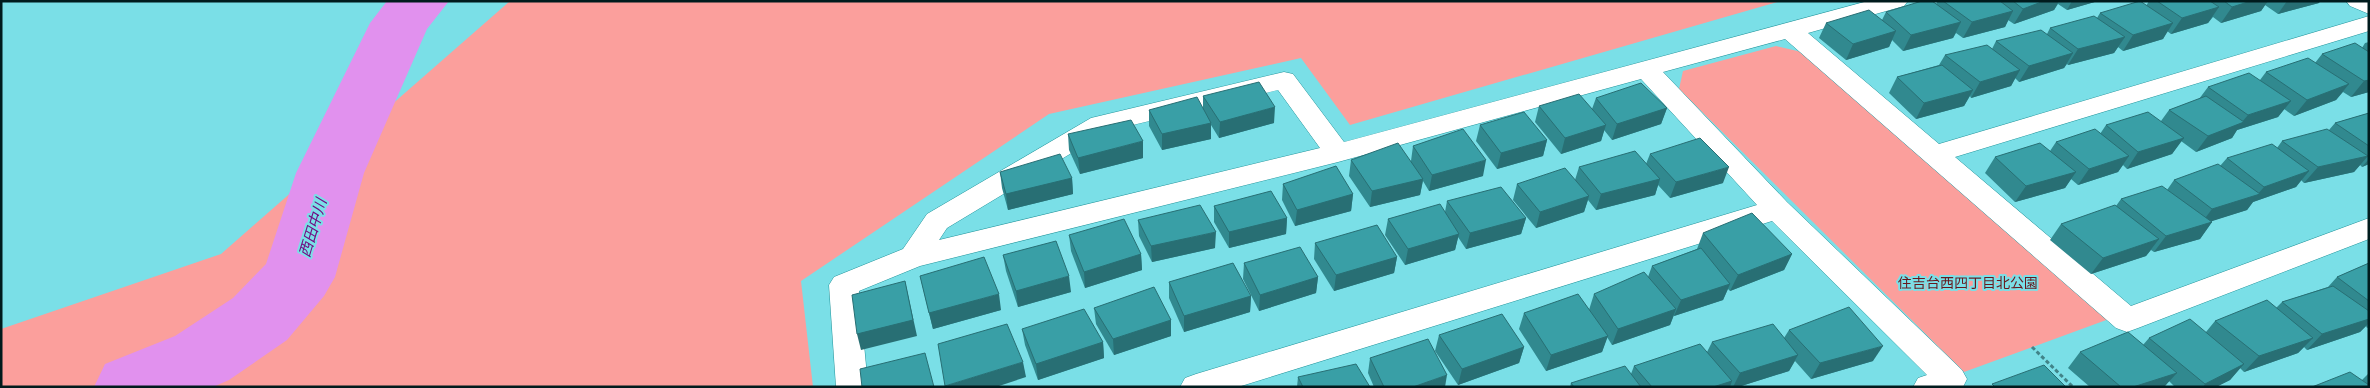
<svg xmlns="http://www.w3.org/2000/svg" width="2370" height="388" viewBox="0 0 2370 388" font-family="Manrope,'Noto Sans JP',sans-serif">
<rect width="100%" height="100%" fill="#7adfe7"/>
<!-- green -->
<g fill="#fb9f9c">
<polygon points="510,1 1781,1 1350,125 1301,58 1049,114 801,281 813,387 1,387 1,329 221,254"/>
<polygon points="1776,46 1806,53 2109,319 1964,372 1679,89 1683,71"/>
</g>
<g fill="none" stroke-linecap="round" stroke-linejoin="round">
<!-- river -->
<polygon fill="#e191ee" fill-rule="evenodd" points="387,1 449,1 427,29 364,173 335,277 324,296 287,340 229,380 213,387 94,387 105,364 175,336 233,298 266,264 296,173 370,23"/>
<defs>
<g id="minor">
<path d="M1868 1H1908L1904 6 1808 33 1939 144 2369 16V31L1955 157 2131 306 2369 218V239L2138 328 2127 332 2116 328 1785 39 1663 72 1787 202 1962 370 1967 379 1963 387H1913L1918 378 1927 375 1772 221 1238 387H1180L1185 378 1196 374 1757 205 1641 79 1338 162 920 266 859 291 868 387H836L829 285 834 277 903 249 927 214 1091 118 1284 72 1293 74 1344 142ZM1278 90 1320 148 939 240 947 228 1108 131Z"/>
<polygon points="2346,1 2369,1 2369,14 2350,6"/>
</g>
</defs>
<!-- minor casing -->
<use href="#minor" stroke="#21939a" stroke-width="1"/>
<!-- path -->
<polyline stroke="#418489" stroke-width="3" stroke-dasharray="4 2.5" stroke-linecap="butt" points="2032,347 2073,387"/>
<!-- minor -->
<use href="#minor" fill="#fff" fill-rule="evenodd"/>
</g>
<!-- wall -->
<g fill="#31898f">
<polygon points="1938,1 2098,1 2067,10 2058,4 2054,10 2014,24 2008,20 2005,27 1963,38 1956,33 1953,38 1903,51 1892,40 1889,47 1846,60 1819,38 1826,23 1882,20 1886,12 1936,4"/>
<polygon points="2149,1 2320,1 2319,3 2278,14 2265,5 2261,11 2221,23 2213,17 2208,23 2171,34 2167,31 2163,39 2123,51 2118,47 2114,53 2068,65 2067,64 2064,68 2019,82 2015,78 2011,86 1971,98 1970,96 1964,106 1916,119 1889,93 1897,77 1939,65 1945,55 1992,49 1996,41 2047,34 2050,28 2097,18 2100,13 2146,6"/>
<polygon points="2369,42 2369,92 2351,97 2343,92 2336,100 2294,116 2284,109 2278,117 2237,130 2232,138 2196,152 2181,141 2172,154 2127,169 2123,165 2118,172 2078,185 2071,179 2065,188 2015,202 1985,173 1995,157 2050,151 2056,142 2100,134 2106,125 2161,121 2169,110 2199,99 2208,87 2260,80 2266,72 2315,63 2322,54 2362,48 2365,43"/>
<polygon points="1203,96 1274,123 1219,138 1211,125 1211,139 1162,150 1149,126 1149,110 1203,108"/>
<polygon points="1596,98 1667,108 1661,124 1612,140 1604,130 1601,141 1561,154 1535,122 1539,106 1592,109"/>
<polygon points="2369,113 2369,164 2362,167 2360,165 2354,172 2304,183 2301,180 2296,187 2253,202 2247,210 2211,221 2212,222 2200,239 2154,252 2151,250 2146,256 2091,274 2050,240 2061,224 2116,206 2121,199 2167,190 2174,180 2220,166 2227,158 2277,148 2282,141 2329,130 2335,123"/>
<polygon points="1480,125 1547,140 1543,156 1497,169 1476,141"/>
<polygon points="1068,134 1143,158 1080,174 1069,150"/>
<polygon points="1413,146 1483,176 1429,191 1423,181 1420,195 1370,207 1349,176 1351,160 1411,161"/>
<polygon points="1650,154 1723,183 1670,198 1658,185 1655,195 1596,210 1588,200 1584,212 1536,228 1513,200 1517,184 1575,180 1579,167 1646,164"/>
<polygon points="1000,172 1072,178 1073,194 1008,210 1002,188"/>
<polygon points="1283,184 1353,194 1351,211 1295,226 1282,200"/>
<polygon points="1447,201 1526,218 1521,234 1466,249 1458,237 1455,250 1405,265 1385,235 1388,219 1445,212"/>
<polygon points="1214,206 1287,218 1286,234 1229,248 1214,222"/>
<polygon points="1138,220 1215,248 1152,262 1139,236"/>
<polygon points="1703,233 1792,254 1784,270 1730,291 1728,289 1723,300 1674,316 1674,315 1670,325 1612,345 1607,337 1602,352 1546,371 1519,329 1524,313 1589,310 1594,294 1648,277 1652,266 1697,249"/>
<polygon points="1069,235 1141,254 1142,270 1085,288 1071,251"/>
<polygon points="1315,243 1397,257 1394,273 1334,291 1314,259"/>
<polygon points="1003,255 1071,292 1018,307 1006,271"/>
<polygon points="1244,263 1318,277 1316,293 1259,311 1243,279"/>
<polygon points="2369,263 2369,327 2367,328 2366,326 2360,332 2307,350 2304,347 2298,353 2244,372 2240,368 2230,380 2216,387 2175,387 2169,381 2164,387 2090,387 2068,368 2080,352 2143,345 2149,338 2206,332 2215,321 2276,308 2282,302 2328,287 2337,277"/>
<polygon points="920,276 1001,310 933,329"/>
<polygon points="1169,282 1251,296 1250,312 1184,332 1169,298"/>
<polygon points="1094,308 1171,320 1171,336 1114,355 1096,324"/>
<polygon points="1022,329 1103,342 1104,358 1038,380 1025,345"/>
<polygon points="1789,330 1873,361 1811,379 1795,361 1789,371 1738,387 1570,387 1571,383 1631,374 1634,366 1707,352 1712,342 1784,338"/>
<polygon points="1439,335 1524,347 1519,363 1458,385 1435,351"/>
<polygon points="1370,358 1445,387 1374,387 1368,373"/>
<polygon points="2369,373 2369,387 2362,380"/>
<polygon points="1298,377 1370,387 1297,387"/>
</g>
<!-- shaded-wall -->
<g fill="#286f74">
<polygon points="2044,1 2059,1 2054,10 2014,24 2023,9"/>
<polygon points="2072,1 2098,1 2067,10"/>
<polygon points="2251,1 2268,1 2261,11 2221,23 2232,7"/>
<polygon points="2287,1 2320,1 2319,3 2278,14"/>
<polygon points="2219,7 2208,23 2171,34 2182,18"/>
<polygon points="2013,11 2005,27 1963,38 1972,22"/>
<polygon points="1961,22 1953,38 1903,51 1911,35"/>
<polygon points="2173,23 2163,39 2123,51 2133,35"/>
<polygon points="1896,31 1889,47 1846,60 1853,44"/>
<polygon points="2125,37 2114,53 2068,65 2078,49"/>
<polygon points="2073,53 2064,68 2019,82 2029,66"/>
<polygon points="2020,70 2011,86 1971,98 1980,82"/>
<polygon points="2369,80 2369,92 2351,97 2364,81"/>
<polygon points="2349,84 2336,100 2294,116 2307,100"/>
<polygon points="1973,90 1964,106 1916,119 1924,103"/>
<polygon points="2291,101 2278,117 2237,130 2232,138 2196,152 2208,136 2242,122 2248,115"/>
<polygon points="1275,107 1274,123 1219,138 1220,122"/>
<polygon points="1667,108 1661,124 1612,140 1617,124"/>
<polygon points="1211,123 1211,139 1162,150 1162,134"/>
<polygon points="1606,125 1601,141 1561,154 1565,138"/>
<polygon points="2184,138 2172,154 2127,169 2138,152"/>
<polygon points="1547,140 1543,156 1497,169 1501,153"/>
<polygon points="1143,141 1143,158 1080,174 1078,158"/>
<polygon points="2129,156 2118,172 2078,185 2089,169"/>
<polygon points="2368,156 2354,172 2304,183 2318,167"/>
<polygon points="2369,159 2369,164 2362,167"/>
<polygon points="1486,160 1483,176 1429,191 1432,175"/>
<polygon points="1729,167 1723,183 1670,198 1676,182"/>
<polygon points="2309,171 2296,187 2253,202 2247,210 2200,225 2212,209 2257,195 2264,187"/>
<polygon points="2076,172 2065,188 2015,202 2026,186"/>
<polygon points="1072,178 1073,194 1008,210 1006,194"/>
<polygon points="1423,179 1420,195 1370,207 1372,191"/>
<polygon points="1660,179 1655,195 1596,210 1601,194"/>
<polygon points="1353,194 1351,211 1295,226 1297,210"/>
<polygon points="1589,196 1584,212 1536,228 1540,212"/>
<polygon points="1287,218 1286,234 1229,248 1229,232"/>
<polygon points="1526,218 1521,234 1466,249 1470,233"/>
<polygon points="2212,222 2200,239 2154,252 2166,236"/>
<polygon points="1216,232 1215,248 1152,262 1151,246"/>
<polygon points="1459,234 1455,250 1405,265 1408,249"/>
<polygon points="2159,239 2146,256 2091,274 2103,258"/>
<polygon points="1141,254 1142,270 1085,288 1084,272"/>
<polygon points="1792,254 1784,270 1730,291 1738,275"/>
<polygon points="1397,257 1394,273 1334,291 1336,275"/>
<polygon points="1069,276 1071,292 1018,307 1016,291"/>
<polygon points="1318,277 1316,293 1259,311 1260,295"/>
<polygon points="905,281 917,336 861,350 857,334"/>
<polygon points="1730,284 1723,300 1674,316 1681,300"/>
<polygon points="999,294 1001,310 933,329 929,313"/>
<polygon points="1251,296 1250,312 1184,332 1184,316"/>
<polygon points="1676,309 1670,325 1612,345 1618,329"/>
<polygon points="2369,319 2369,323 2360,332 2307,350 2322,334"/>
<polygon points="1171,320 1171,336 1114,355 1113,339"/>
<polygon points="1608,336 1602,352 1546,371 1551,355"/>
<polygon points="2313,338 2298,353 2244,372 2259,356"/>
<polygon points="1103,342 1104,358 1038,380 1036,364"/>
<polygon points="1883,346 1873,361 1811,379 1820,363"/>
<polygon points="1524,347 1519,363 1458,385 1462,369"/>
<polygon points="1798,355 1789,371 1738,387 1733,387 1740,373"/>
<polygon points="1023,362 1026,377 996,387 945,387 945,386"/>
<polygon points="2244,364 2230,380 2216,387 2203,387 2205,384"/>
<polygon points="2177,373 2164,387 2133,387"/>
<polygon points="1447,375 1445,387 1413,387"/>
<polygon points="1732,381 1730,387 1713,387"/>
</g>
<!-- building -->
<g fill="#399fa6" stroke="#286f74">
<polygon points="1922,1 1932,1 1961,22 1911,35 1886,12"/>
<polygon points="1943,1 2000,1 2013,11 1972,22"/>
<polygon points="2013,1 2044,1 2023,9"/>
<polygon points="2140,1 2173,23 2133,35 2100,13"/>
<polygon points="2157,1 2210,1 2219,7 2182,18"/>
<polygon points="2224,1 2251,1 2232,7"/>
<polygon points="1869,10 1896,31 1853,44 1826,23"/>
<polygon points="2094,16 2125,37 2078,49 2050,28"/>
<polygon points="2041,30 2073,53 2029,66 1996,41"/>
<polygon points="2355,43 2369,52 2369,80 2364,81 2322,54"/>
<polygon points="1987,45 2020,70 1980,82 1945,55"/>
<polygon points="2308,58 2349,84 2307,100 2266,72"/>
<polygon points="1942,65 1973,90 1924,103 1897,77"/>
<polygon points="2249,73 2291,101 2248,115 2208,87"/>
<polygon points="1259,82 1275,107 1220,122 1203,96"/>
<polygon points="1641,83 1667,108 1617,124 1596,98"/>
<polygon points="1579,94 1606,125 1565,138 1539,106"/>
<polygon points="2206,96 2244,122 2208,136 2169,110"/>
<polygon points="1197,97 1211,123 1162,134 1149,110"/>
<polygon points="1524,112 1547,140 1501,153 1480,125"/>
<polygon points="2148,112 2184,138 2138,152 2106,125"/>
<polygon points="2369,113 2369,146 2335,123"/>
<polygon points="1131,120 1143,141 1078,158 1068,134"/>
<polygon points="1463,129 1486,160 1432,175 1413,146"/>
<polygon points="2095,129 2129,156 2089,169 2056,142"/>
<polygon points="2327,129 2368,156 2318,167 2282,141"/>
<polygon points="1700,138 1729,167 1676,182 1650,154"/>
<polygon points="1398,143 1423,179 1372,191 1351,160"/>
<polygon points="2040,143 2076,172 2026,186 1995,157"/>
<polygon points="2272,144 2309,171 2264,187 2227,158"/>
<polygon points="1635,151 1660,179 1601,194 1579,167"/>
<polygon points="1060,154 1072,178 1006,194 1000,172"/>
<polygon points="2218,164 2260,194 2212,209 2174,180"/>
<polygon points="1336,166 1353,194 1297,210 1283,184"/>
<polygon points="1565,168 1589,196 1540,212 1517,184"/>
<polygon points="2162,186 2212,222 2166,236 2121,199"/>
<polygon points="1501,187 1526,218 1470,233 1447,201"/>
<polygon points="1271,191 1287,218 1229,232 1214,206"/>
<polygon points="1440,204 1459,234 1408,249 1388,219"/>
<polygon points="1200,205 1216,232 1151,246 1138,220"/>
<polygon points="2115,205 2159,239 2103,258 2061,224"/>
<polygon points="1752,213 1792,254 1738,275 1703,233"/>
<polygon points="1124,219 1141,254 1084,272 1069,235"/>
<polygon points="1377,225 1397,257 1336,275 1315,243"/>
<polygon points="1056,241 1069,276 1016,291 1003,255"/>
<polygon points="1300,247 1318,277 1260,295 1244,263"/>
<polygon points="1701,248 1730,284 1681,300 1652,266"/>
<polygon points="984,257 999,294 929,313 920,276"/>
<polygon points="1233,263 1251,296 1184,316 1169,282"/>
<polygon points="2369,263 2369,301 2337,277"/>
<polygon points="1644,272 1676,309 1618,329 1594,294"/>
<polygon points="905,281 913,320 857,334 852,295"/>
<polygon points="2333,286 2369,311 2369,319 2322,334 2282,302"/>
<polygon points="1154,287 1171,320 1113,339 1094,308"/>
<polygon points="1578,294 1608,336 1551,355 1524,313"/>
<polygon points="2267,300 2313,338 2259,356 2215,321"/>
<polygon points="1849,307 1883,346 1820,363 1789,330"/>
<polygon points="1084,309 1103,342 1036,364 1022,329"/>
<polygon points="1502,314 1524,347 1462,369 1439,335"/>
<polygon points="2190,319 2244,364 2205,384 2149,338"/>
<polygon points="1007,324 1023,362 945,386 938,344"/>
<polygon points="1773,324 1798,355 1740,373 1712,342"/>
<polygon points="2128,332 2177,373 2133,387 2121,387 2080,352"/>
<polygon points="1428,339 1447,375 1413,387 1384,387 1370,358"/>
<polygon points="1700,344 1732,381 1713,387 1652,387 1634,366"/>
<polygon points="925,353 934,387 862,387 860,369"/>
<polygon points="1356,364 1370,387 1303,387 1298,377"/>
<polygon points="2044,365 2066,387 1995,387 1992,384"/>
<polygon points="1625,366 1641,387 1574,387 1571,383"/>
<polygon points="2350,372 2369,385 2369,387 2312,387"/>
</g>
<g text-anchor="middle" stroke-width="4" stroke-linejoin="round" paint-order="stroke">
<!-- park labels -->
<g font-size="14" fill="#67191e" stroke="#7adfe7">
<text x="1968" y="288">住吉台西四丁目北公園</text>
</g>
<!-- water labels -->
<g font-size="15" font-style="italic" fill="#730b82" stroke="#7adfe7">
<text transform="translate(313 228) rotate(-73)" y="5">西田中川</text>
</g>
</g>
<!-- border -->
<rect width="2370" height="388" fill="none" stroke="#001b1d" stroke-width="5"/>
</svg>
